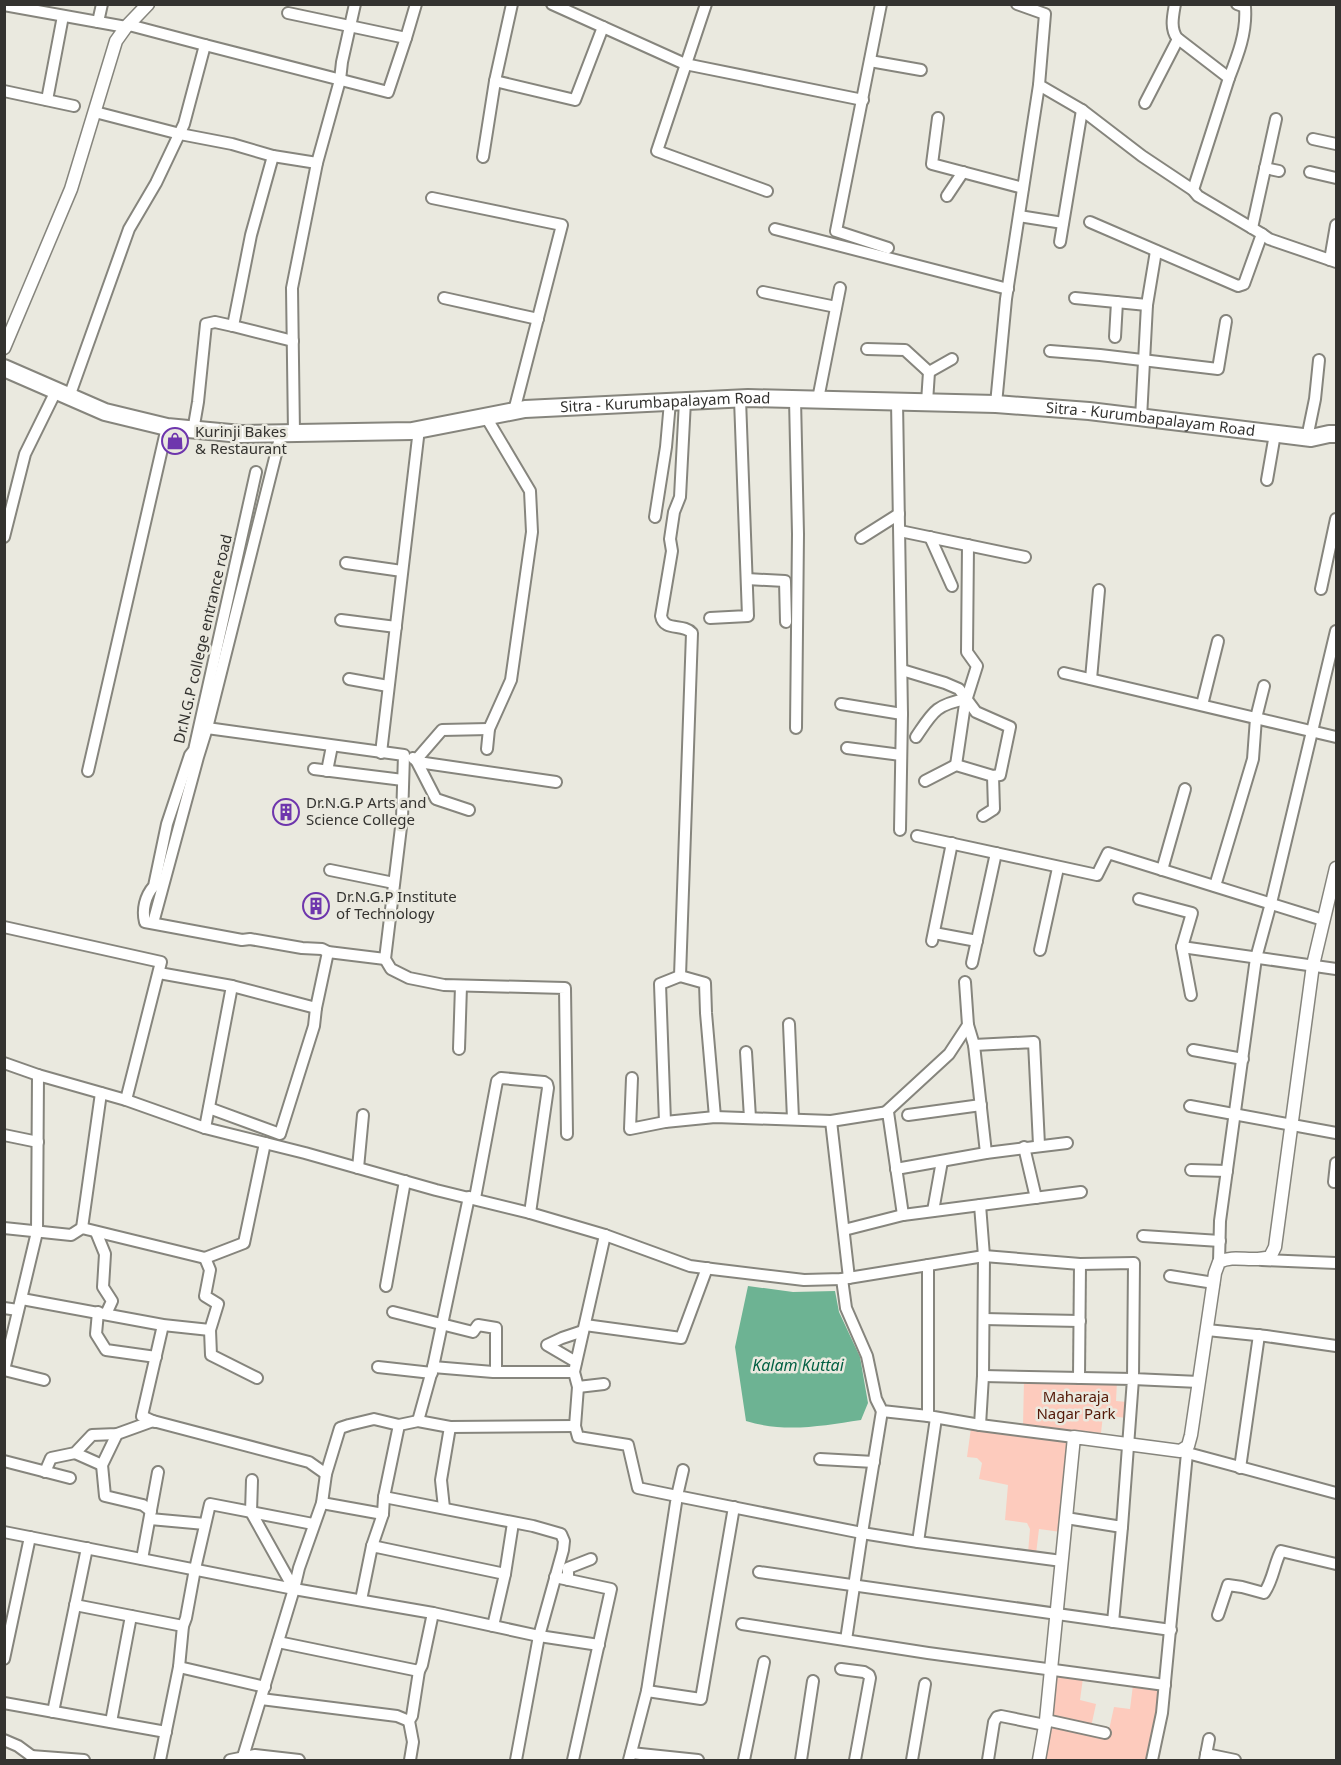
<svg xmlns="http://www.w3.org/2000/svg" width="1341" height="1765" viewBox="0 0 1341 1765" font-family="'Noto Sans',sans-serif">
<rect width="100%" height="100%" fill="#eae9df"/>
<!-- green -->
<g fill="#fdcbbd">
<polygon points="1024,1380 1117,1381 1116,1401 1127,1402 1126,1418 1103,1415 1101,1433 1023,1426"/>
<polygon points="971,1428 1071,1440 1061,1532 1039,1529 1036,1554 1028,1553 1030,1529 1027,1523 1005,1520 1008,1485 979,1479 982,1463 977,1458 967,1457"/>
<polygon points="1053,1674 1083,1678 1080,1700 1096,1704 1091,1727 1109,1730 1114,1707 1130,1709 1133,1685 1160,1688 1157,1718 1149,1760 1042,1760"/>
</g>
<!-- water -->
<path fill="#6db393" d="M748 1286 793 1292 835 1291 839 1312 860 1357 868 1403 861 1420C821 1426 785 1433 746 1421L735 1347Z"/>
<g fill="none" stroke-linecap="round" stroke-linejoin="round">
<defs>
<g id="minor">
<polyline points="552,4 685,64 863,100"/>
<polyline points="706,4 657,151 767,191"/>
<polyline points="881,4 836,231 888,248"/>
<polyline points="1017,4 1045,14 1039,85 1082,110 1142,156 1193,190 1198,196 1262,234 1269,239 1336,262"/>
<path d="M1175 4C1173 16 1170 28 1177 38L1229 78 1193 190"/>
<polyline points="4,5 126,27"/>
<polyline points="288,13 406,38"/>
<polyline points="98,22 102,4"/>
<polyline points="205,45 388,92 406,38 416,4"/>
<polyline points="870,61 921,70"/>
<path d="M1229 78C1238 55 1247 32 1245 7L1237 4"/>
<polyline points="495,81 575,100 603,27"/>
<polyline points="4,91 74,106"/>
<polyline points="47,100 63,16"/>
<polyline points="1145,103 1178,39"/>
<polyline points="95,112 180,134 232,144 273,156"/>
<polyline points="938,118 932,164 1023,188"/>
<polyline points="1313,139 1336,144"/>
<polyline points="483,157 495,81 512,4"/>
<polyline points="1265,168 1279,171"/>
<polyline points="1310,172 1336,178"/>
<polyline points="947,196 963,172"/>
<polyline points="432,198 562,225 514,411"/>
<polyline points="1019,216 1063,223"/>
<polyline points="1090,222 1238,286 1244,284 1262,234"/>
<polyline points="1252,228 1276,119"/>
<polyline points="775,229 1008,289"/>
<polyline points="1060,242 1082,110"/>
<polyline points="1330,260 1336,225"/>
<polyline points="763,292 836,307"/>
<polyline points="444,298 538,319"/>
<polyline points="1075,298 1147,305"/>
<polyline points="1115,337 1117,302"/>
<polyline points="293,341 233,326 251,235 273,156 317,163"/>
<polyline points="867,349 905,350 929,372 952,359"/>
<polyline points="1050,351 1100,355 1218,369 1226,321"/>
<polyline points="69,397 129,229 156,183 184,124 205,45 129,25"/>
<polyline points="795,399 798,534 796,728"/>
<polyline points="818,399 840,288"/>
<polyline points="897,401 902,714 900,830"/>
<polyline points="927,402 929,372"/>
<polyline points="996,404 1006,299 1039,85"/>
<polyline points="486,417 530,491 532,532 511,680 489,729 487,749"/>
<polyline points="1141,418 1147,305 1156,251"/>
<polyline points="193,431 198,402 206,324 215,322 233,326"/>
<polyline points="294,433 292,288 317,163 340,80 342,62 355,4"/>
<polyline points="1307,438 1315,399 1319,360"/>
<path d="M256 472 194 750 190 755 167 824 154 886C145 896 142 910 145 922L242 940 250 939 302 948 322 949 328 952 385 959"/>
<polyline points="1267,480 1275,434"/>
<polyline points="655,517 666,447 670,402"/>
<polyline points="900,531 1025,557"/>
<polyline points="4,537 25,454 56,391"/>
<polyline points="930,537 952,586"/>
<polyline points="861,538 899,514"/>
<polyline points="346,563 402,571"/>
<polyline points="747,579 785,581 786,622"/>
<polyline points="1321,589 1336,519"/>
<polyline points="710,618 748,616 740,399"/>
<polyline points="341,620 396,627"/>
<polyline points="902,670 945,683 959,689 976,712 1010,727 1000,775 993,776 994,809 983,816"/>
<polyline points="1064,673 1336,737"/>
<polyline points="349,679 388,686"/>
<polyline points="1091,679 1099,590"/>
<polyline points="841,704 902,714"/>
<polyline points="1202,705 1218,641"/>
<polyline points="207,728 404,755 402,819 385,959 391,969 409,978 444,985 565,988 567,1134"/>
<path d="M916 737C933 712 935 705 966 699"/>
<polyline points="847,748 901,755"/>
<polyline points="381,753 419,429"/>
<polyline points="413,758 418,762 556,782"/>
<polyline points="956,765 965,704 977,666 967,652 968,545"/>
<polyline points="314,769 403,780"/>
<polyline points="88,771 167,427"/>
<polyline points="327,771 332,746"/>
<polyline points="925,781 956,765 993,776"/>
<polyline points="469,810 436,799 416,760 442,730 489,729"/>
<polyline points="917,836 1097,875 1108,853 1323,920"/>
<polyline points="330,870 394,883"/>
<polyline points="1162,870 1185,789"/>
<polyline points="1215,886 1253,759 1256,718 1264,686"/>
<polyline points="1139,899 1192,913 1182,947 1191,995"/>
<polyline points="153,923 198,757 207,728 281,434"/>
<polyline points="4,927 161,962 126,1100"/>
<polyline points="934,933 977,941"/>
<polyline points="932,941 952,843"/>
<polyline points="1182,947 1336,969"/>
<polyline points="1040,950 1058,868"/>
<polyline points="972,963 996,853"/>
<polyline points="159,973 232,986 316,1008"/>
<polyline points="680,976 705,983 706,1013 715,1117"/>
<polyline points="789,1024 793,1119"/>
<polyline points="968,1025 974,1045 986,1153"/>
<polyline points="974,1045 1034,1042 1039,1145"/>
<polyline points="459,1049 461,986"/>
<polyline points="1193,1050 1243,1059"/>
<polyline points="746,1052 750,1118"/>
<polyline points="4,1063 38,1075"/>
<polyline points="632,1078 630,1129 665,1122 715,1117 831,1121 888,1112 903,1215 1081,1192"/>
<polyline points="1190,1106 1336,1133"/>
<polyline points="209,1108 280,1134 314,1026 316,1008 328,952"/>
<polyline points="886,1112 949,1054 968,1025 965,982"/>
<polyline points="908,1115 981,1105"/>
<polyline points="831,1121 849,1278"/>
<path d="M665 1122 660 984 680 976 692 633C683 623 664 632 661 616L672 551 670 539 674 512 680 497 685 401"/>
<polyline points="205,1128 232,986"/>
<polyline points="4,1135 38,1142"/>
<polyline points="1024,1147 1036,1198"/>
<polyline points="358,1168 363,1115"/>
<polyline points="896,1169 986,1153 1067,1143"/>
<polyline points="1191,1170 1227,1171"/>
<polyline points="1334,1182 1336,1163"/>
<polyline points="475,1198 497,1081 501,1078 544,1082 547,1084 548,1088 530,1213"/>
<polyline points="980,1205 984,1256 983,1376 980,1425"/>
<polyline points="933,1211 942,1161"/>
<polyline points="4,1228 71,1235 82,1228 205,1258"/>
<polyline points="82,1228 101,1093"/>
<polyline points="844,1230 903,1215"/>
<polyline points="96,1232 105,1254 103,1287 112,1301 106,1314"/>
<polyline points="605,1235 574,1372 578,1387 575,1426 578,1437 628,1445 638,1488 677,1496 647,1691 629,1760"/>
<polyline points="1143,1236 1220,1241"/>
<polyline points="1262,1260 1336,1263"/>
<polyline points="1219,1262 1220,1221 1256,958 1271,903 1336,631"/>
<polyline points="928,1265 928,1416 980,1425 1074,1437"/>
<polyline points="1170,1276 1214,1283"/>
<polyline points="842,1279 846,1308 867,1356 876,1399 882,1411 928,1416"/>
<polyline points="386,1286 405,1181"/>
<polyline points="22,1299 163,1325 210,1330"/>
<polyline points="4,1308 18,1310"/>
<polyline points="98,1312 96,1334 106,1350 156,1357"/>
<polyline points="393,1312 473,1332 478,1325 496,1328 496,1372"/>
<polyline points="984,1319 1080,1321"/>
<polyline points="585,1325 681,1338 707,1268"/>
<polyline points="1207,1330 1266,1336 1336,1346"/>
<polyline points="576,1362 547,1345 562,1338 583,1331"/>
<polyline points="378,1367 432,1373"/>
<polyline points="433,1367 493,1372 574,1372"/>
<polyline points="4,1370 37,1232 38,1075 126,1100 205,1128 305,1153 436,1190 530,1213 605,1235 690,1266 712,1269 804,1280 842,1279 984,1256 1080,1264 1134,1263 1133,1379 1199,1382"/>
<polyline points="4,1370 44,1380"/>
<polyline points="983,1376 1133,1379 1122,1527 1066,1518"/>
<polyline points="257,1378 211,1355 210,1330 218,1304 205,1296 210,1270 205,1258 244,1243 265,1143"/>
<polyline points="1079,1378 1080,1264"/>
<polyline points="578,1387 604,1384"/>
<polyline points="418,1421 433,1367 469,1197"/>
<polyline points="155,1422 142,1416 163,1325"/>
<polyline points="117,1434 102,1465 105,1496 143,1505 151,1511"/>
<polyline points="1180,1451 1336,1493"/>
<polyline points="75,1453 102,1465"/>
<polyline points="820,1459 874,1462"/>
<polyline points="4,1461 70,1478"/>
<polyline points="1240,1468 1259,1335"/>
<polyline points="683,1470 677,1496 862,1533 918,1542 1062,1561"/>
<polyline points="45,1472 51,1458 75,1453 92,1435 117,1434 153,1421 309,1462 326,1474"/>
<polyline points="252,1480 251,1512 294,1589"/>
<polyline points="384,1497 533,1526 561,1534 564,1541 563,1550 539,1636 516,1760"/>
<polyline points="322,1503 383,1514"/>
<polyline points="444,1508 441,1480 450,1427"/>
<polyline points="150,1519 205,1524"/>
<polyline points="4,1532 294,1589"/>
<polyline points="918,1542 936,1418"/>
<polyline points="372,1546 383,1514 384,1497 399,1425 418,1421 450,1427 575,1426"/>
<polyline points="142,1559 158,1472"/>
<polyline points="759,1572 1171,1630"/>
<polyline points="505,1574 513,1523"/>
<polyline points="555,1577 611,1589 573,1760"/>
<polyline points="568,1580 568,1568 591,1559"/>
<polyline points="294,1589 299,1568 322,1503 326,1474 340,1428 349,1425 374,1419 399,1425"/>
<polyline points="361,1600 372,1546 505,1574 493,1626"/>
<polyline points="75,1605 183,1626"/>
<path d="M1218 1615 1228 1585 1242 1587 1264 1593C1273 1581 1274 1564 1281 1551L1336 1564"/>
<polyline points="1113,1622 1122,1527"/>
<polyline points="742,1624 928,1653 1165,1685"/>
<polyline points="846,1640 862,1533 882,1411"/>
<polyline points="278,1642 419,1671"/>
<polyline points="4,1659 30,1537"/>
<polyline points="179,1667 265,1687"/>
<polyline points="841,1669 864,1672 869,1675 870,1678 855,1760"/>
<polyline points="647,1691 701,1699 734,1507"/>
<polyline points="261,1699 397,1716 409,1721"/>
<polyline points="4,1703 166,1732"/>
<polyline points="53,1712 87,1548"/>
<polyline points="1046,1720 1105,1733"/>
<polyline points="111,1722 131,1616"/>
<polyline points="4,1740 18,1746 37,1760"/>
<polyline points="631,1753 698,1760"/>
<polyline points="1206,1754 1235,1760"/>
<polyline points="31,1756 84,1760"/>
<polyline points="160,1760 179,1667 183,1626 186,1618 195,1569 210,1504 313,1524"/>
<polyline points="230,1760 255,1755 299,1760"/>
<polyline points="242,1760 294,1589 433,1613 539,1636 599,1645"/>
<polyline points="410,1760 413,1742 409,1721 412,1716 419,1671 422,1665 433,1613"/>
<polyline points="744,1760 764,1662"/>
<polyline points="801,1760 813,1681"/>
<polyline points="912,1760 925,1684"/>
<polyline points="988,1760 994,1722 997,1717 1001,1716 1045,1725"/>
<polyline points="1152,1760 1162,1713 1187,1453"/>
<polyline points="1205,1760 1209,1739"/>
</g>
<g id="tertiary">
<polyline points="4,348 71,189 116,41 126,27 148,4"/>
<path d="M1039 1760 1046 1720 1074 1437 1180 1451 1188 1446 1191 1435 1215 1273 1219 1262C1235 1254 1251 1263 1270 1257L1275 1247 1313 965 1336 868"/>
</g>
<g id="primary">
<path id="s1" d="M4 368 105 412 167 427 241 434 412 431 525 409 748 398 996 404 1089 411 1311 438 1329 434H1336"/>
</g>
</defs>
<!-- minor casing -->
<use href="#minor" stroke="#86857d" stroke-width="14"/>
<!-- tertiary casing -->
<use href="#tertiary" stroke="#86857d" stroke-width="15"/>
<!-- primary casing -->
<use href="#primary" stroke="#86857d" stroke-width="20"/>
<!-- minor -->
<use href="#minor" stroke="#fff" stroke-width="10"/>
<!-- tertiary -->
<use href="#tertiary" stroke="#fff" stroke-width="12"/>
<!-- primary -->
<use href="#primary" stroke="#fff" stroke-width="16"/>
</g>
<!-- icons -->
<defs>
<symbol id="shop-ring" viewBox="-11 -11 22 22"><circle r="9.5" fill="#eae9df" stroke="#6e36ad" stroke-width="1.5"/><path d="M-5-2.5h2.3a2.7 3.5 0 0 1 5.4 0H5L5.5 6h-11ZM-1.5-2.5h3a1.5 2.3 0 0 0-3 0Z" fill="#6e36ad"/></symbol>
<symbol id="building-ring" viewBox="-11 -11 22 22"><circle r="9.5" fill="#eae9df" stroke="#6e36ad" stroke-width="1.5"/><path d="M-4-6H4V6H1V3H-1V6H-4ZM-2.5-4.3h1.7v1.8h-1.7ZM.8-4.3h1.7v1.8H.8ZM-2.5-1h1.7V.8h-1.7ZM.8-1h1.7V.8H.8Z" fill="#6e36ad"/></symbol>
</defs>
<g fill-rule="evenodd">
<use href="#shop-ring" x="160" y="426" width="30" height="30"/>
<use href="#building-ring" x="271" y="797" width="30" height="30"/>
<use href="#building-ring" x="301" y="891" width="30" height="30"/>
</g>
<g text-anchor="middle" stroke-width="5" stroke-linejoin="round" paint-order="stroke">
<!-- street labels -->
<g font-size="15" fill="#343330" stroke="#eae9df">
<text dy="5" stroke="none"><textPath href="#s1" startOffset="675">Sitra - Kurumbapalayam Road</textPath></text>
<text dy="5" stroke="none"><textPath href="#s1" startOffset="1161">Sitra - Kurumbapalayam Road</textPath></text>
<text transform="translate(203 639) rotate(-77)" y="5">Dr.N.G.P college entrance road</text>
</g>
<!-- poi labels -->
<g font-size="15" fill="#343330" stroke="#eae9df" text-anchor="start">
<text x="195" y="437">Kurinji Bakes<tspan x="195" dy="17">&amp; Restaurant</tspan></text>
<text x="306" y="808">Dr.N.G.P Arts and<tspan x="306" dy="17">Science College</tspan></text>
<text x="336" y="902">Dr.N.G.P Institute<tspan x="336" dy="17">of Technology</tspan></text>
</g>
<!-- park labels -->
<g font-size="15" fill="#541908" stroke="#eae9df">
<text x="1076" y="1402">Maharaja<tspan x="1076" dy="17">Nagar Park</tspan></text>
</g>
<!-- water labels -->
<g font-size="16" font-style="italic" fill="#005f42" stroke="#eae9df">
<text x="798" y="1371">Kalam Kuttai</text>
</g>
</g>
<!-- border -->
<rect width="1341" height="1765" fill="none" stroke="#343330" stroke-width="12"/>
</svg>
